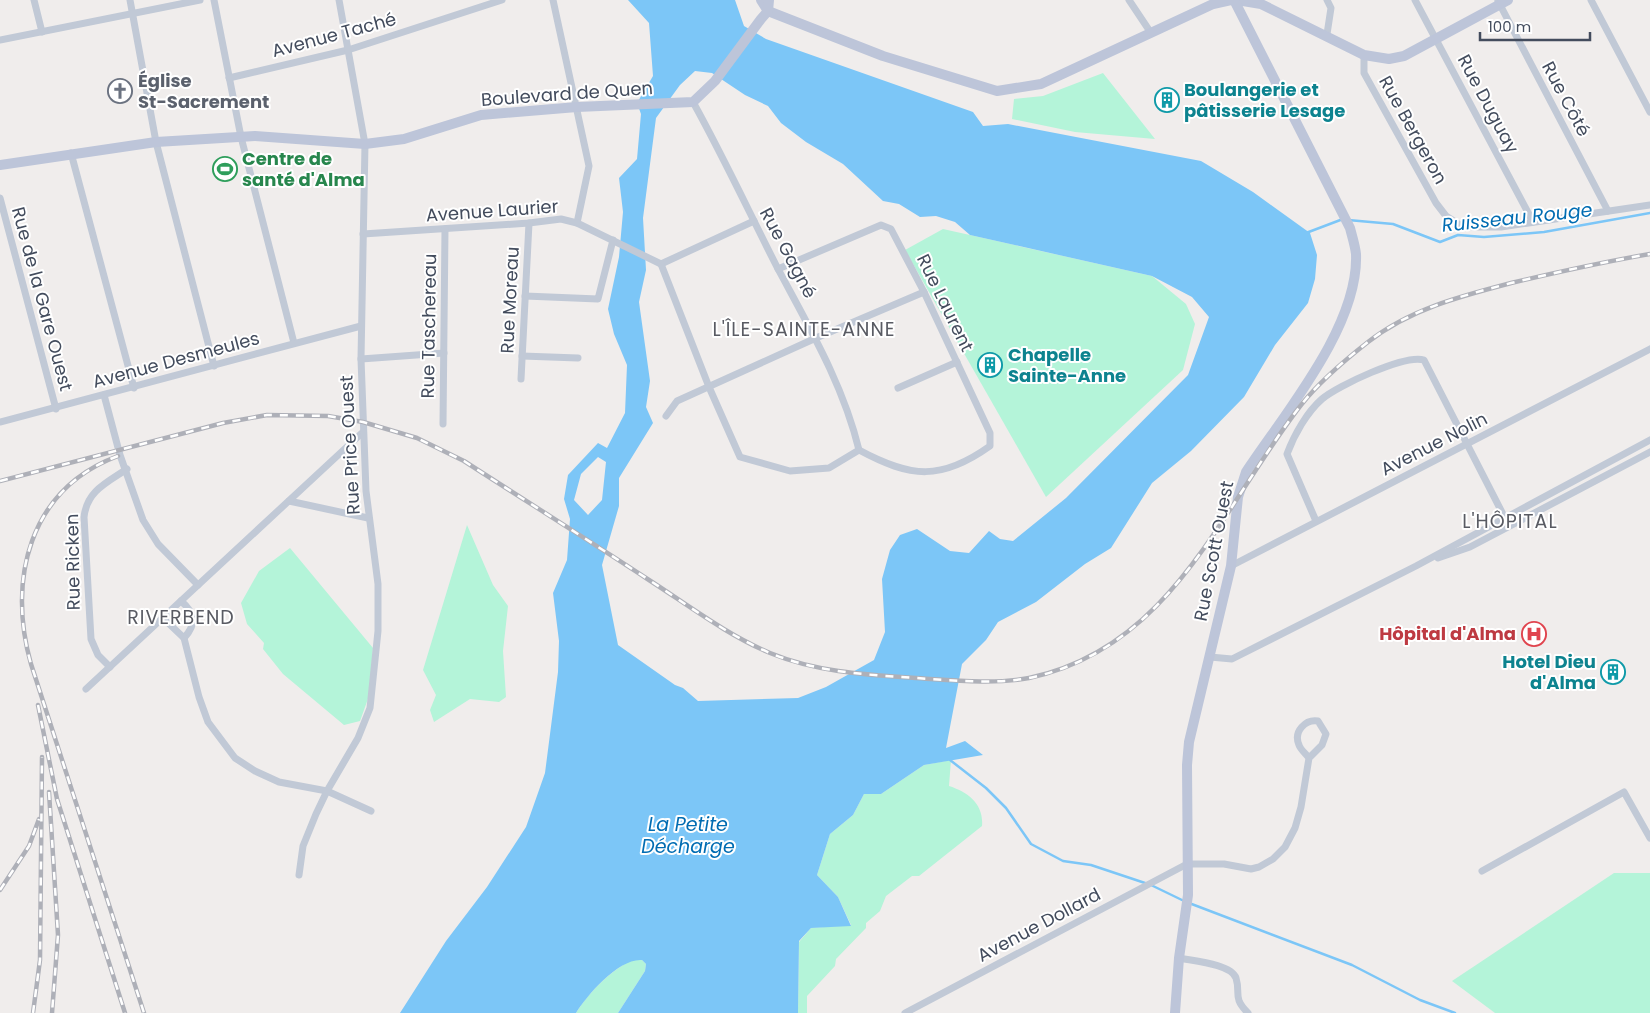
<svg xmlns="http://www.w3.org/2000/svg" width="1650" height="1013" viewBox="0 0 1650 1013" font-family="Poppins,sans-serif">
<rect width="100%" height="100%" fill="#f0edec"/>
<!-- green -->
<g fill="#b4f4d9">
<polygon points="1103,73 1155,139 1075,132 1012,119 1014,99 1043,96"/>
<polygon points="943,229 1152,276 1186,304 1195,324 1183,370 1046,497 905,250"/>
<polygon points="467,525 493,585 508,606 503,651 506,697 499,702 470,699 434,722 430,710 436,695 423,670"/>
<polygon points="290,548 373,648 369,696 360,721 344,725 283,674 263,649 264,643 247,624 241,603 259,571"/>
<path d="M951 760 949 786C968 792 984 804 982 826L919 876H912L886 896 880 911 866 923V928L836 959 835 966 807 996V1013H798L799 942 811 928 851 925 838 897 817 875 830 834 853 815 864 794H881L924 765Z"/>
<polygon points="1614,873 1650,873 1650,1013 1495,1013 1452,981"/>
<path d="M634 959 642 960 646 964 645 971 618 1013H576C589 992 612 969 634 959Z"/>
</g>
<!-- water -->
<path fill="#7cc6f7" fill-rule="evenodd" d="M628 0H735L744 26 766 39 973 112 983 126 1008 124 1201 161 1253 192 1310 233 1317 255 1315 279 1308 303 1275 345 1244 397 1191 451 1152 483 1111 548 1085 564 1036 602 998 622 986 640 962 664 946 748 965 741 983 755 924 765 881 794H864L853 815 830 834 817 875 838 897 851 926 811 928 799 941 798 1013H618L645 971 646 964 642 960C619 958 587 995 576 1013H400L446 941 487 887 526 827 545 773 558 672 559 641 553 593 567 560 570 519 564 499 568 475 598 443 607 448 625 413 627 365 614 334 608 309 619 257 623 212 619 178 637 159 641 114 637 103 653 76 649 23ZM695 71 712 73 745 95 768 106 781 123 806 142 843 164 883 201 899 204 920 217 936 216 955 222 970 235 1152 276 1192 297 1209 317 1188 375 1066 498 1013 541 1000 539 989 531 969 553 950 551 917 529 900 535 890 550 882 579 885 632 874 660 826 687 798 698 698 701 683 688 675 685 618 645 602 565 619 506V478L653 423 646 407 650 381 639 302 646 270 643 218 656 118 680 85ZM598 457 606 462 602 500 588 515 574 500 581 474Z"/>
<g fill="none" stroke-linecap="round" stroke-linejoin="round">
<!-- stream -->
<g stroke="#7cc6f7" stroke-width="2.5">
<polyline points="1348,220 1393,224 1440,242 1458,235 1484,237 1544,232 1650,213"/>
<polyline points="1306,233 1343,219"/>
<polyline points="950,760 986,788 1006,808 1031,844 1063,861 1091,865 1145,883"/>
<polyline points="1151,885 1184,901"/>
<polyline points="1189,903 1352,965 1420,1000 1455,1013"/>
</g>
<!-- street -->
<g stroke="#c1c9d6" stroke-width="7">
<polyline points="34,0 42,32"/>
<polyline points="130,0 156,142 214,366"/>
<polyline points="214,0 241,137 294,343"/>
<polyline points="553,0 589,166 577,223"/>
<polyline points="1129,0 1151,33"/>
<polyline points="1415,0 1533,222"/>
<polyline points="1591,0 1650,112"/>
<polyline points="1498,1 1608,211"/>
<polyline points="1327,34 1331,8 1327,0"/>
<polyline points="0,40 200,0"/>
<polyline points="1364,55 1364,73 1436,203 1446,216 1460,225 1474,227 1501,227 1650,205"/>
<polyline points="229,78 348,50 502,0"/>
<path d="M693 102C723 156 749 212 777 267 809 327 843 384 859 450"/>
<polyline points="71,153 134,388"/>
<polyline points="0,198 56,409"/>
<polyline points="363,234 529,223 561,219 577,223 661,264 754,221"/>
<path d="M661 264 709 387 740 457 790 471 829 468 859 450C911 478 941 481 990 446V433L924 292 891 229 881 225 778 269"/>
<polyline points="525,296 598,299 613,240"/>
<polyline points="522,356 578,358"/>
<polyline points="361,359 444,353"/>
<polyline points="521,379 529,223"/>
<polyline points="898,388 957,362"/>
<polyline points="104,395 120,455 143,520 158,544 198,585"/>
<polyline points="666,416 677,401 816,338 924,292"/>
<polyline points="0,422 361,326"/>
<polyline points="443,424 445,229"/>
<polyline points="289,501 368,518"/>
<path d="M1316 521 1287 454C1294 435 1307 412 1322 399 1337 386 1405 354 1424 360L1509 526"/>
<polyline points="1438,558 1470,547 1650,452"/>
<polyline points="1231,566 1650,349"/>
<path d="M181 601C195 613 197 624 184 638"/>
<polyline points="163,618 184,638 199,697 208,722 235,758 255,771 279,782 327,791 371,811"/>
<polyline points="1210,657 1232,659 1416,566 1650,440"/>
<path d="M110 667 98 655 91 639 84 517C87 491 106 483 127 469"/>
<polyline points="86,689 363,432"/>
<polyline points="1482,871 1624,792 1650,838"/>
<polyline points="299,875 303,846 316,814 327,791 358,738 370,708 378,631 378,584 366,491 361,359 365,144 339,0"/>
<path d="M1179 958C1193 961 1231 964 1236 978 1241 994 1232 997 1248 1013"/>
<path d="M905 1013 1187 864H1224L1251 869 1259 867 1273 859 1285 847 1295 828 1301 807 1309 758 1322 745 1326 734 1318 721C1306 719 1293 731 1299 745 1300 749 1306 754 1309 758"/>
</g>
<!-- secondary -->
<g stroke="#bdc5d9" stroke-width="10">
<polyline points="761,0 768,11 883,56 997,91 1041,84 1213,4 1231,0"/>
<polyline points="1237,0 1261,4 1364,55 1389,59 1404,56 1508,0"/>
<polyline points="0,165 156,142 255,136 365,144 404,139 481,115 577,107 693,102 715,81 761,19 768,11 769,0"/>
<path d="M1175 1013 1179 958 1188 895 1187 765 1189 742 1231 566 1238 497 1246 472C1285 413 1359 326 1356 254 1355 245 1352 236 1350 228L1234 0"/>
</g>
<defs>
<g id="rail">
<path d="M118 456C29 489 7 580 31 664L144 1013"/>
<path d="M0 481 223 423 267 415 328 416 363 422 417 438 464 461C526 501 588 540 649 580 688 605 727 635 770 653 821 674 875 675 930 679 963 681 997 684 1029 678 1172 648 1221 508 1301 405 1320 381 1345 360 1368 342 1410 309 1461 296 1511 283 1558 272 1603 262 1650 254"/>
<polyline points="38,705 57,799 125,1013"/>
<polyline points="49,792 58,935 52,1013"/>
<polyline points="0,890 29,846 39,819"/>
<polyline points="33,1013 40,960 42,757"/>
</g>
</defs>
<!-- rail casing -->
<use href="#rail" stroke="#aeb0b8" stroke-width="4.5"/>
<!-- rail -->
<use href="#rail" stroke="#fff" stroke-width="2.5" stroke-dasharray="8" stroke-linecap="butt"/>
</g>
<!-- icons -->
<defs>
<symbol id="church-ring" viewBox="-11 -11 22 22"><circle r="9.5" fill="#fff" stroke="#6b7280" stroke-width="1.5"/><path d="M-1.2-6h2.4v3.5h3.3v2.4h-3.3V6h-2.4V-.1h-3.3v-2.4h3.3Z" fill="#6b7280"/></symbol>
<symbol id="building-ring" viewBox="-11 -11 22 22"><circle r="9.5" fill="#fff" stroke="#0f9aa8" stroke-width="1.5"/><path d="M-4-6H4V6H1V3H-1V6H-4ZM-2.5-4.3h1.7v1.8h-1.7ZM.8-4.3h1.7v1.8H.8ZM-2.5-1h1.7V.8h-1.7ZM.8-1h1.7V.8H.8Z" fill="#0f9aa8"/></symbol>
<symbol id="stadium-ring" viewBox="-11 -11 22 22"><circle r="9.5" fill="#fff" stroke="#2e9e5b" stroke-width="1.5"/><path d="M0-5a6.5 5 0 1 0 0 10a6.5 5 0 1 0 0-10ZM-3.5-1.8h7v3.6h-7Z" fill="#2e9e5b"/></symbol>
<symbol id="hospital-ring" viewBox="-11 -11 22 22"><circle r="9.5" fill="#fff" stroke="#e0444e" stroke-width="1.5"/><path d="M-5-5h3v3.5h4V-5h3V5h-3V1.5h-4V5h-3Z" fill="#e0444e"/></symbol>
</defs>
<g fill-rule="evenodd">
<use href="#church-ring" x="106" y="77" width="28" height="28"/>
<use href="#building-ring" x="1153" y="86" width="28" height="28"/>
<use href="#stadium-ring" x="211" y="155" width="28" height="28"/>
<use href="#building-ring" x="976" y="351" width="28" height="28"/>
<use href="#hospital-ring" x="1520" y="620" width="28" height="28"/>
<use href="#building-ring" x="1599" y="658" width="28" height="28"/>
</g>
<g text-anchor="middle" stroke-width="4" stroke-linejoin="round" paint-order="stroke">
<!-- street labels -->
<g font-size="18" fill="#434c5d" stroke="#fff">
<text transform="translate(334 35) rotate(-15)" y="6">Avenue Taché</text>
<text transform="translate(567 94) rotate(-4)" y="6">Boulevard de Quen</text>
<text transform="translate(1566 99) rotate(62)" y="6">Rue Côté</text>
<text transform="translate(1488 104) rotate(62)" y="6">Rue Duguay</text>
<text transform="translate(1413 130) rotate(61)" y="6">Rue Bergeron</text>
<text transform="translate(492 211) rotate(-4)" y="6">Avenue Laurier</text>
<text transform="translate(788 253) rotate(62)" y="6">Rue Gagné</text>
<text transform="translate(42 299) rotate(75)" y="6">Rue de la Gare Ouest</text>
<text transform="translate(510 300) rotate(-87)" y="6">Rue Moreau</text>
<text transform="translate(945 303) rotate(64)" y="6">Rue Laurent</text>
<text transform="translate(429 326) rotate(-89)" y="6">Rue Taschereau</text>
<text transform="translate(176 360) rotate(-15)" y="6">Avenue Desmeules</text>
<text transform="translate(1434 444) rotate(-27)" y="6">Avenue Nolin</text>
<text transform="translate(350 445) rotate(-93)" y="6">Rue Price Ouest</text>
<text transform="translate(1214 551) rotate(-79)" y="6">Rue Scott Ouest</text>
<text transform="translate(73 562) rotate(-91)" y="6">Rue Ricken</text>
<text transform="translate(1039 925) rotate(-28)" y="6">Avenue Dollard</text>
</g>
<!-- worship labels -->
<g font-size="18" font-weight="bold" fill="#5b616d" stroke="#fff" text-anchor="start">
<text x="138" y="87">Église<tspan x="138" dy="21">St-Sacrement</tspan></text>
</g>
<!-- culture labels -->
<g font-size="18" font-weight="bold" fill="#0d838f" stroke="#fff" text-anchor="start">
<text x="1184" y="96">Boulangerie et<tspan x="1184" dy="21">pâtisserie Lesage</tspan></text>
<text x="1008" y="361">Chapelle<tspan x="1008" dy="21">Sainte-Anne</tspan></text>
<text x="1596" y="668" text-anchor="end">Hotel Dieu<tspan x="1596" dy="21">d'Alma</tspan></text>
</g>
<!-- leisure labels -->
<g font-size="18" font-weight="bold" fill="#27864d" stroke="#fff" text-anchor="start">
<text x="242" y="165">Centre de<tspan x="242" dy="21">santé d'Alma</tspan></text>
</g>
<!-- health labels -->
<g font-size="18" font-weight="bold" fill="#be3a42" stroke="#fff" text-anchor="end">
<text x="1516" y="640">Hôpital d'Alma</text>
</g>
<!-- water labels -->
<g font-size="19" font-style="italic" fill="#006cb2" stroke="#fff">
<text transform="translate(1517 217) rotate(-6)" y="7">Ruisseau Rouge</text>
<text x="688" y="831">La Petite<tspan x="688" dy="22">Décharge</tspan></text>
</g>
<!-- neighbourhood labels -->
<g font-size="19" letter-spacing="1" fill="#595b63" stroke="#fff">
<text x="804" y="336">L'ÎLE-SAINTE-ANNE</text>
<text x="1510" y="528">L'HÔPITAL</text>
<text x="181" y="624">RIVERBEND</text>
</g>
</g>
<!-- scale -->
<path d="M1480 32v8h110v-8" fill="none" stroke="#434c5d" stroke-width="2.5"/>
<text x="1488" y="32" font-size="15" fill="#434c5d" stroke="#ffffff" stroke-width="4" paint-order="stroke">100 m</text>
</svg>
